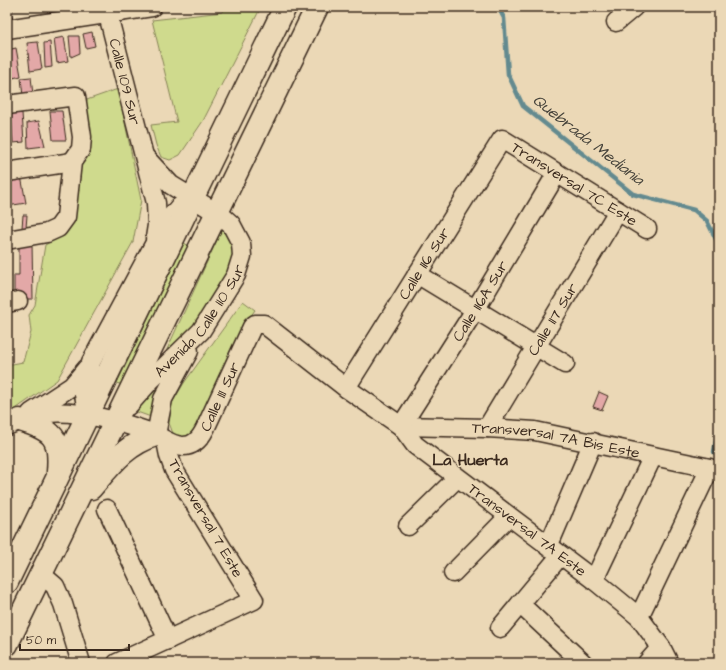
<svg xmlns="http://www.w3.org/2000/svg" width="726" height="670" viewBox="0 0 726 670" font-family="'Architects Daughter',sans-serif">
<rect width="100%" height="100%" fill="#ebd8b6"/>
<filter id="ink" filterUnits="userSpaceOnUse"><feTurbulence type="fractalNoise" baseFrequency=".025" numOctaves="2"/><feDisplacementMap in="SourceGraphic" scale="8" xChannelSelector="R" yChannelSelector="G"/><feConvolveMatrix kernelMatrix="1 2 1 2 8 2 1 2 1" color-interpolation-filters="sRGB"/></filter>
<g filter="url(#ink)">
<!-- green -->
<g fill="#cfda8d" stroke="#858256">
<polygon points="223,7 261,7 203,121 180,155 170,160 161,157 156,145 151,125 177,122 152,20 223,12"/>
<polygon points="118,89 141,200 133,242 57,380 7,415 7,365 23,362 31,332 29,315 35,305 45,245 61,236 71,226 80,163 87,156 84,101"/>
<path d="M222 229C229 236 233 243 234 253 235 270 195 327 182 340 177 346 170 351 164 356Z"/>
<polygon points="184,243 191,247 125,386 117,383"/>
<polygon points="243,301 255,310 242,328 202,424 188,441 174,436 169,423 172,403 184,383"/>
<polygon points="167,372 151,417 137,412 145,393"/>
</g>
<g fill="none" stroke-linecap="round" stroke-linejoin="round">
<!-- stream -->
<g stroke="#638a8f" stroke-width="4.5">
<polyline points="498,7 504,18 508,74 523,106 633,194 694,210 707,221 719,245"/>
<polyline points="719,427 714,452 719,453"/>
</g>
</g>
<!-- building -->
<g fill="#e3a8a7" stroke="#3b2a1e">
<rect x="7" y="7" width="5" height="16"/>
<polygon points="51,7 59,7 60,15 51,15"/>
<polygon points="64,7 91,7 91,10 65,13"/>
<polygon points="92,32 95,46 86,48 83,34"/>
<polygon points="69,36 79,36 80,53 71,57"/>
<polygon points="64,37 68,61 57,63 54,39"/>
<polygon points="38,42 42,69 30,71 27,43"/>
<polygon points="50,42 52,67 45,68 44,43"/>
<polygon points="16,48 21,76 13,78 7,50"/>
<polygon points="31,77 33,95 23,96 21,78"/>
<polygon points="50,111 62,111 66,140 53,140"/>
<polygon points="22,113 24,142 13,143 11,114"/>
<polygon points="39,121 45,146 28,148 27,123"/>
<polygon points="21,176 26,203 7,206 7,178"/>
<polygon points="23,215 27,215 26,228 22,228"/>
<polygon points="32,243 33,299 14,299 14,275 19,275 19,244"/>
<polygon points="8,257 10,277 7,277 7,258"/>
<polygon points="599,392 608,396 602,410 593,407"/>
</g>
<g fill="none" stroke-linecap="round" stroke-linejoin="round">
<defs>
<g id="minor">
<path id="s1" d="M106 7 156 203 157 225 155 238"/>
<polyline points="616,22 634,7"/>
<polyline points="7,29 152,7"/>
<polyline points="7,105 76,96 82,137 81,149 72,162 66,217 58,228 47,233 7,240"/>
<polyline points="7,172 72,162"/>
<polyline points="417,274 565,364"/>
<polyline points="7,303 18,301"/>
<path id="s2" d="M346 388 502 139 647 229"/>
<path id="s3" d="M128 406 151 380 201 331 236 275 242 256 241 243 231 224 222 216 171 185 145 157"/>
<polyline points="31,413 72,386 87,368"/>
<polyline points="88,416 83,389 91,362 165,224 178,208 191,199"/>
<path id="s4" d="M7 426C20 420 34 414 48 413 81 410 118 421 149 432 161 436 170 446 183 446 194 446 200 439 205 429L252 327 255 324H264L346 388 401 426 415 445 594 580 639 617 661 647 669 663"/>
<path id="s5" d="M401 426 487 428 535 431 710 468 639 617"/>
<path id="s6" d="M401 426 475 310 557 173"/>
<path id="s7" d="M487 428 618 211"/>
<polyline points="156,435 163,399 189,351"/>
<polyline points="107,509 168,640"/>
<polyline points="408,526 457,478"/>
<polyline points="548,547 593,442"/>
<polyline points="453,573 508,517"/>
<polyline points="41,574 55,586 63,604 81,663"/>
<polyline points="594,580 653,456"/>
<polyline points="520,604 583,663"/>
<polyline points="500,628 560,556"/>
<polyline points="117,663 254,600 174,470 169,456 166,441"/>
<polyline points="647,663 661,647"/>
</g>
<g id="highway">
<path d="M20 420C53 430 61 437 58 472"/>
<path d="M91 488C111 465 126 444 156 435"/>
<polyline points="7,582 285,7"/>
<polyline points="7,644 317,7"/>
</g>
</defs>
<!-- minor casing -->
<use href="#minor" stroke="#3b2a1e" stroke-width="21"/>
<!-- highway casing -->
<use href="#highway" stroke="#3b2a1e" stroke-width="25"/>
<!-- minor -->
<use href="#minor" stroke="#ebd8b6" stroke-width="18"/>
<!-- highway -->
<use href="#highway" stroke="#ebd8b6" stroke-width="22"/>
</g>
</g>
<g text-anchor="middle" stroke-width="3" stroke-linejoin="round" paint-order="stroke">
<!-- street labels -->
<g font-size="15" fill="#3b2a1e" stroke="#ebd8b6">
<text dy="5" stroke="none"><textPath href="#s1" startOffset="77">Calle 109 Sur</textPath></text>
<text dy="5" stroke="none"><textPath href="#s2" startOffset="379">Transversal 7C Este</textPath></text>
<text dy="5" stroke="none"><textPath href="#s2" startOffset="147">Calle 116 Sur</textPath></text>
<text dy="5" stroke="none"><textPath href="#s6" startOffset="148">Calle 116A Sur</textPath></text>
<text dy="5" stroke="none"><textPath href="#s3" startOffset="112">Avenida Calle 110 Sur</textPath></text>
<text dy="5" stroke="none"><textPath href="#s7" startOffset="127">Calle 117 Sur</textPath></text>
<text dy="5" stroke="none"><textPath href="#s4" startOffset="249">Calle 111 Sur</textPath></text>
<text dy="5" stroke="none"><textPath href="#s5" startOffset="156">Transversal 7A Bis Este</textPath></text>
<text transform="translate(206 518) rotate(60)" y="5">Transversal 7 Este</text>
<text dy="5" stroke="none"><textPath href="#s4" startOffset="674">Transversal 7A Este</textPath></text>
</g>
<!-- water labels -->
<g font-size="16" font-style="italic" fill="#45423a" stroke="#ebd8b6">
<text transform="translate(589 139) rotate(38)" y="6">Quebrada Mediania</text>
</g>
<!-- neighbourhood labels -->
<g font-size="16" font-weight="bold" fill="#3b2a1e" stroke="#ebd8b6">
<text x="470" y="465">La Huerta</text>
</g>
</g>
<!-- margin -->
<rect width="726" height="670" fill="none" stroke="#ebd8b6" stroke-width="24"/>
<rect x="12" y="12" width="702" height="646" fill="none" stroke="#3b2a1e" stroke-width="1.5" filter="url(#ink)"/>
<!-- scale -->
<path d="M20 644v6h109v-6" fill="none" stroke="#3b2a1e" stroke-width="2"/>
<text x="26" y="644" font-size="12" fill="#3b2a1e" stroke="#ebd8b6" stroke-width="3" paint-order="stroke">50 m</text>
</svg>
